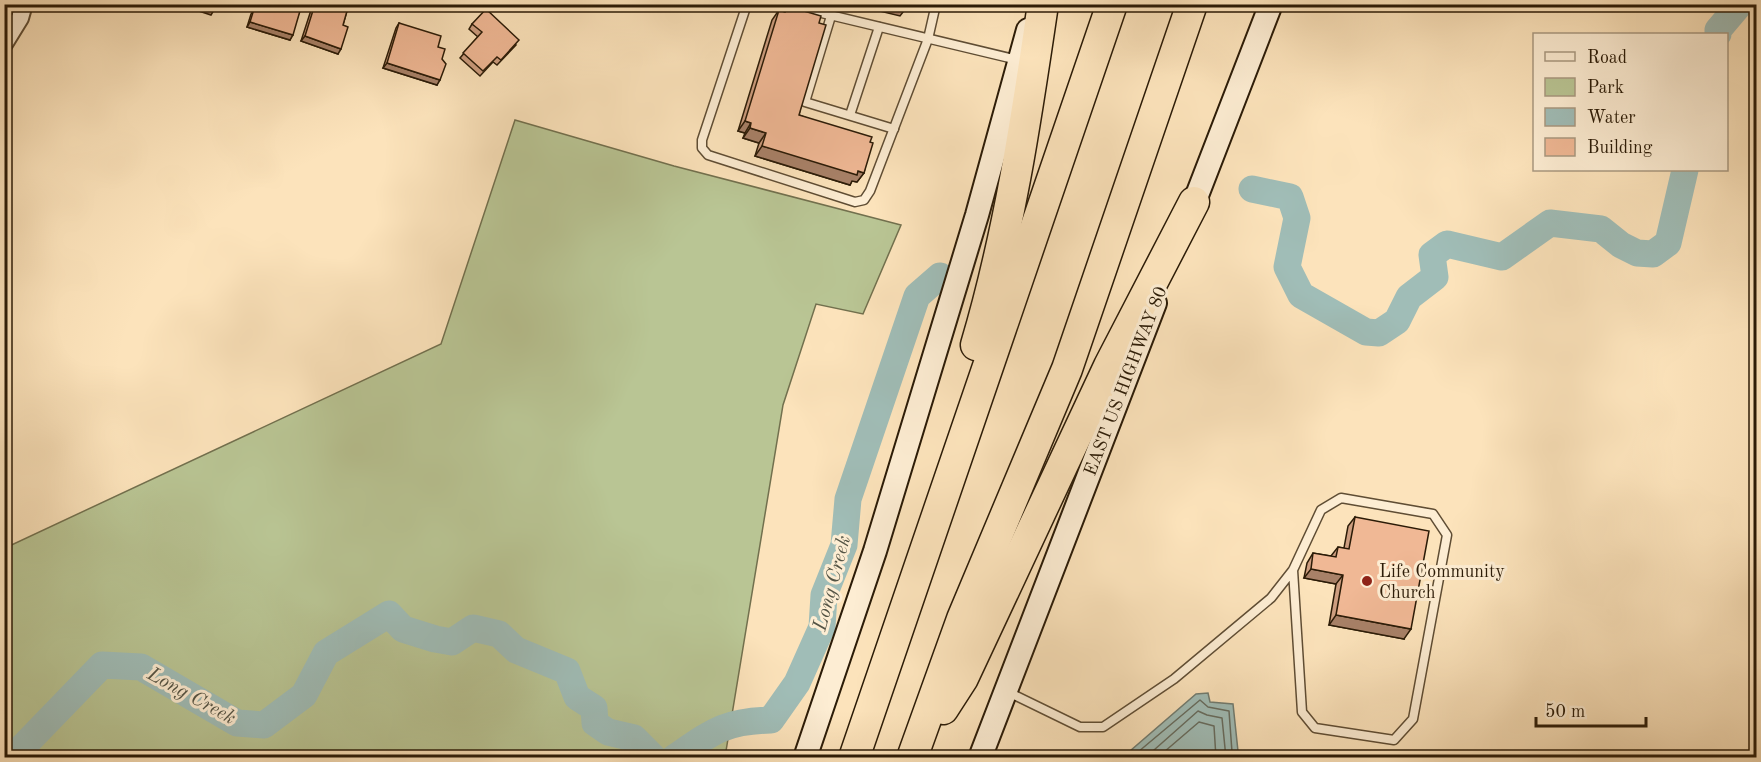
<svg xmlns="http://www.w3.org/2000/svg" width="1761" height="762" viewBox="0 0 1761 762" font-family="'Old Standard TT',serif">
<rect width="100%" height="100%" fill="#fce3bb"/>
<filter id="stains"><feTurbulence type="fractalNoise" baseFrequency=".00333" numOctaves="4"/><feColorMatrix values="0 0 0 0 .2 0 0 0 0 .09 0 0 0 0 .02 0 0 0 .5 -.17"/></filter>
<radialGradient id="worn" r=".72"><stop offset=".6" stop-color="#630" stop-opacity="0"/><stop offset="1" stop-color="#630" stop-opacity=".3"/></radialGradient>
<!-- green -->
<polygon fill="#b9c594" stroke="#72704e" stroke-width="1.5" points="515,120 674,166 901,225 863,314 816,304 783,405 725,757 410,758 383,752 381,758 5,757 5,548 441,344"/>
<!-- water -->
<polygon fill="#a0bdb7" stroke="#717c71" stroke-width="1.5" points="1208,693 1210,702 1233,704 1238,751 1241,757 1132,757 1130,751 1196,694"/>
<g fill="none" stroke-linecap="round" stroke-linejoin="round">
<!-- shore -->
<g stroke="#666c5f" stroke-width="1.5">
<polyline points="1137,758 1138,752 1200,700 1208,707 1229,711 1232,752 1234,758"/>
<polyline points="1145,758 1198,711 1207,715 1222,718 1226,758"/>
<polyline points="1157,758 1199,722 1214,726 1216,758"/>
</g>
<!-- river -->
<g stroke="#a0bdb7" stroke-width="27">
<polyline points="1718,34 1718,30 1740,4"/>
<polyline points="1252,189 1290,197 1297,218 1287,267 1301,295 1366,332 1379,333 1397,321 1409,297 1435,277 1432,255 1447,244 1502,257 1550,223 1601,229 1621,245 1637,253 1653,254 1668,243 1685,170"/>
<polyline points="12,758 102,665 141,667 237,723 264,725 304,695 326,653 389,614 403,629 435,639 452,642 473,628 499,634 516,650 567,671 577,697 594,708 595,723 608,732 634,738 654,758"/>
<path d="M674 758C712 732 724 721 771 720L797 683 822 627 824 595 844 545 848 499 917 296 940 276"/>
</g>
<defs>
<g id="lane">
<polyline points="747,4 702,140 702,148 708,155 855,202 864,200 870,191 928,39 936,4"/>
<polyline points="784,4 1018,60"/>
<polyline points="831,16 805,102 894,129"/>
<polyline points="850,115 879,27"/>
<polyline points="1006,691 1080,727 1103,727 1174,679 1271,598 1293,570 1321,510 1341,498 1433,514 1447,535 1413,719 1394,740 1315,728 1302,712 1293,570"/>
</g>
<polyline id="street" points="4,44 20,18 24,4"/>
<g id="secondary">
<polyline points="1189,216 1271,4"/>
<polyline points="805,758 875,551 977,215 1028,30"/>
<polyline points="980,758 1155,303"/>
</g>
<g id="highway">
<path d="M976 345C1009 234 1026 120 1043 4"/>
<polyline points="943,709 963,678 1109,366 1194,202"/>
<polyline points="854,758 1112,4"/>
<polyline points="912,758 962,619 1067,369 1192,4"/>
</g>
</defs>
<!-- lane casing -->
<use href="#lane" stroke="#5f4d34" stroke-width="11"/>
<!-- street casing -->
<use href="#street" stroke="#5f4d34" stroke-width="20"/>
<!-- secondary casing -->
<use href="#secondary" stroke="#2b1b07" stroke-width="26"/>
<!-- highway casing -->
<use href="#highway" stroke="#2b1b07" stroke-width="33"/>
<!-- lane -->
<use href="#lane" stroke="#fdedd3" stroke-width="8"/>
<!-- street -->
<use href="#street" stroke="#fdedd3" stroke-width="16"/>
<!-- secondary -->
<use href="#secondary" stroke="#fdedd3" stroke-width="22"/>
<!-- highway -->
<use href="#highway" stroke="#fce3bb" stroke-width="30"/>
</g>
<!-- wall -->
<g fill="#ce9e80" stroke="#2b1b07" stroke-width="1.5">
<polygon points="259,4 302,4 290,40 247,27 251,14"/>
<polygon points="313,4 349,4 343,25 338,54 301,41"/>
<polygon points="787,6 819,23 799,115 870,142 864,173 857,182 852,181 850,185 755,156 759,143 743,138 745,133 738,131 772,20 779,10 783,12"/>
<polygon points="399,23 438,47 442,59 437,85 383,68 396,28"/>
<polygon points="472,24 516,45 497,65 493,62 480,76 460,58 478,37 469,29"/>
<polygon points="1355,517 1404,639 1329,625 1336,584 1304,578 1307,563 1313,553 1331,556 1338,547 1344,548 1348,526"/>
</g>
<!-- shaded-wall -->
<g fill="#a88168" stroke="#2b1b07" stroke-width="1.5">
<polygon points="189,4 197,4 214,10 211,15 187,7"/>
<polygon points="215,4 227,4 221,8 214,6"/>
<polygon points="505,4 526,4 532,6 529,11"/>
<polygon points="851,4 898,4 907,7 900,16"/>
<polygon points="250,22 293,35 290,40 247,27"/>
<polygon points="305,36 341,49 338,54 301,41"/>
<polygon points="387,63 440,80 437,85 383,68"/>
<polygon points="745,121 751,123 745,133 738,131"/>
<polygon points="750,128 766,133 759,143 743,138"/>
<polygon points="762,146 858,171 864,173 857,182 852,181 850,185 755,156"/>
<polygon points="1311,569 1343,575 1336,584 1304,578"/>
<polygon points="1336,615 1411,629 1404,639 1329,625"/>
</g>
<!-- building -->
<g fill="#f0b895" stroke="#2b1b07" stroke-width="1.5">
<polygon points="197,4 216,4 214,10"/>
<polygon points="260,4 302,4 293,35 250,22 254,9"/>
<polygon points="315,4 349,4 343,25 348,27 341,49 305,36"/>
<polygon points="898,4 908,4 907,7"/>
<polygon points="787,6 821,16 819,23 826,25 799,115 872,137 870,142 873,143 864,173 858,171 857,175 762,146 766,133 750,128 751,123 745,121 779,10 785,12"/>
<polygon points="486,9 519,40 501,60 497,57 483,71 463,53 482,32 472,24"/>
<polygon points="399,23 441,36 438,47 445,49 442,59 446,64 440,80 387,63"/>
<polygon points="1355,517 1429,531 1411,629 1336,615 1343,575 1311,569 1313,553 1336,557 1338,547 1349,549"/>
</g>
<!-- markers -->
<circle fill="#8f2418" stroke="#fdedd3" stroke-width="2" cx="1367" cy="581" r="6"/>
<g text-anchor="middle" stroke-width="6" stroke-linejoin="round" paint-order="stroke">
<!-- street labels -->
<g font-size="18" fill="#2b1b07" stroke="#fdedd3">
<text transform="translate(1125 381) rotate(-69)" y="6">EAST US HIGHWAY 80</text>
</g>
<!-- poi labels -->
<g font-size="18" fill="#2b1b07" stroke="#fdedd3" text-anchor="start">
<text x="1379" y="577">Life Community<tspan x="1379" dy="21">Church</tspan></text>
</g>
<!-- water labels -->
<g font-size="20" font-style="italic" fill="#545445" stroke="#fdedd3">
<text transform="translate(831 583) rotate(-75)" y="7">Long Creek</text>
<text transform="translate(192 695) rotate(29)" y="7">Long Creek</text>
</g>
</g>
<!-- margin -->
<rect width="1761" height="762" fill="none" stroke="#fce3bb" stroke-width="24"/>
<rect x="6" y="6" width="1749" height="750" fill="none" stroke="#2b1b07" stroke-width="3"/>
<rect x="12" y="12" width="1737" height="738" fill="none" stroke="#2b1b07" stroke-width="1.5"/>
<!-- legend -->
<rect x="1533" y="33" width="195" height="138" fill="#fdedd3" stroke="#a99981" stroke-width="1.5"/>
<rect x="1545" y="52" width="30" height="9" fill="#fdedd3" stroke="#a99981" stroke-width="1.5"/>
<text x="1587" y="63" font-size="18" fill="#2b1b07">Road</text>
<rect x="1545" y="78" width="30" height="18" fill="#b9c594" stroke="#a99981" stroke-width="1.5"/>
<text x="1587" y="93" font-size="18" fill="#2b1b07">Park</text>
<rect x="1545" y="108" width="30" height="18" fill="#a0bdb7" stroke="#a99981" stroke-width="1.5"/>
<text x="1587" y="123" font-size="18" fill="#2b1b07">Water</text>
<rect x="1545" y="138" width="30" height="18" fill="#f0b895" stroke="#a99981" stroke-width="1.5"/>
<text x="1587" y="153" font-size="18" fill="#2b1b07">Building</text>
<!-- scale -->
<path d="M1536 717v9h110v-9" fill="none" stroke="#2b1b07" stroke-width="3"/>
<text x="1545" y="717" font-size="18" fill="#2b1b07" stroke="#fdedd3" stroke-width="4.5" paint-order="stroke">50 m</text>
<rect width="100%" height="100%" filter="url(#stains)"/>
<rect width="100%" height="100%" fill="url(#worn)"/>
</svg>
